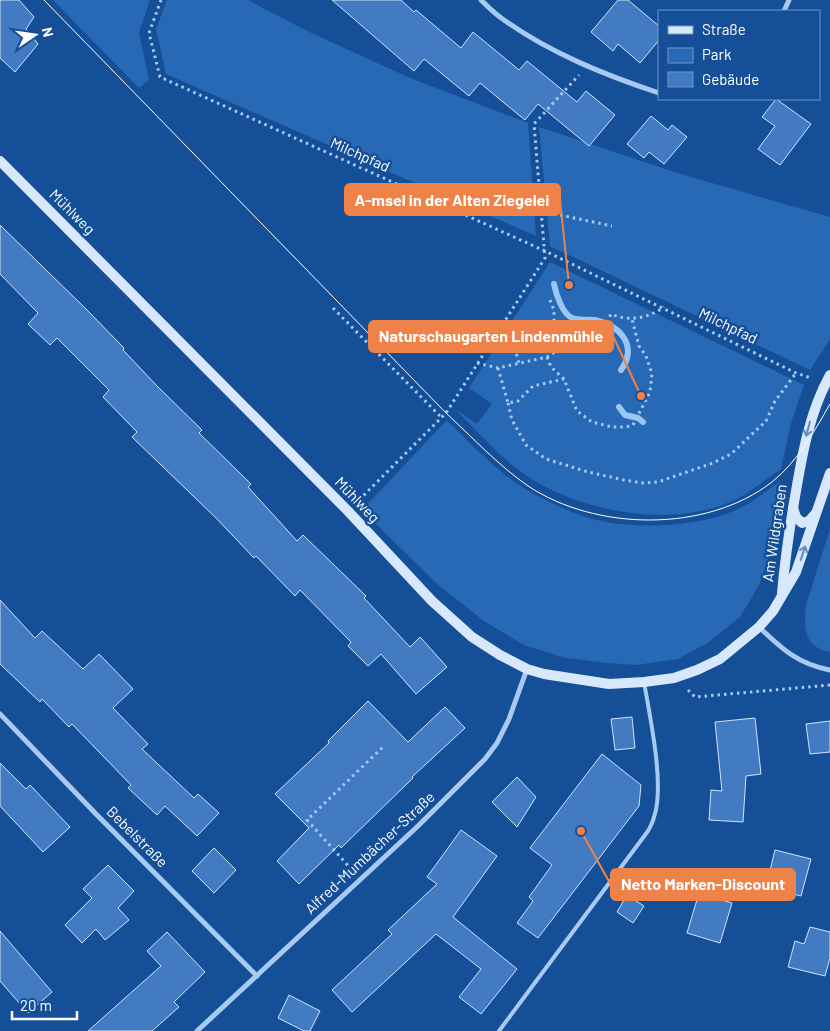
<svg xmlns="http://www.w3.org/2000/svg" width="830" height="1031" viewBox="0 0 830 1031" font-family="Barlow,sans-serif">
<rect width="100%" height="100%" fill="#154f98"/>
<!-- green -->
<g fill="#2869b6">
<polygon points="53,0 150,0 139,33 149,80 139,88"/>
<polygon points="167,0 248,0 307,31 410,78 528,123 536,236 166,74 156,29"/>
<polygon points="539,127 674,172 830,217 830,339 810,370 550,246"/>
<path d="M550 262 804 385 791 423 781 469C764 480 749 494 730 502 665 530 565 510 511 464 491 447 473 427 455 409L477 424 492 404 469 388Z"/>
<path d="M447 420C472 445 497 472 527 490 545 500 566 511 586 517 629 531 702 528 742 507 755 500 768 490 780 481L774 543 759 585 740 617 709 642 678 659 636 665 608 663 565 658 524 645 484 621 437 584 362 510Z"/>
<path d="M830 529V652C803 647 804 628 806 605Z"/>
</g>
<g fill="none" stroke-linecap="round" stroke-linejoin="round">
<!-- stream -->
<g stroke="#9ac5f5" stroke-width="6">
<path d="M554 284C556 294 562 313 572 318 578 321 588 319 595 320 621 326 638 346 621 370"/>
<polyline points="619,407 625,415 638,418 643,422"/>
</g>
</g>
<!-- building -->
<g fill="#427bc1" stroke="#cfe4fd">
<polygon points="0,0 19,0 34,17 26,29 38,44 15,72 0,58"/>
<polygon points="332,0 401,0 414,12 416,10 461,48 473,32 519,70 527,61 577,102 586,91 615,115 589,146 538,104 525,120 480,83 469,96 424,59 414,71"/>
<polygon points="618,0 628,0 659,26 659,40 640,63 618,44 613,51 591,32"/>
<polygon points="776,99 811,124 780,165 758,149 775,126 762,117"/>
<polygon points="651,116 668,130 672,125 687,137 664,164 649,152 644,158 627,144"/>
<polygon points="0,225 86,309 124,348 123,350 158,387 202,430 199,433 251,484 248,487 297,541 303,535 366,596 364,598 410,647 420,637 447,667 416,694 381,654 368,666 348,646 351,642 300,590 295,596 256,556 254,558 217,519 132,437 137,432 103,397 109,390 57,338 50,345 28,324 38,313 0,274"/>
<polygon points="0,600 35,638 42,631 83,669 99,654 133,689 113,708 148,744 142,749 194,798 198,794 219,813 197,836 165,806 157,815 128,788 131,785 72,724 69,727 42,699 40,702 0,664"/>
<polygon points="368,701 408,742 445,707 465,728 412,777 413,778 341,848 339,845 299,884 277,861 309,828 275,794 329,743 328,741"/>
<polygon points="632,717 635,748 615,750 611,719"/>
<polygon points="755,718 761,774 746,776 743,822 709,820 711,790 722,791 715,722"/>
<polygon points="830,721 830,752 810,754 806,724"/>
<polygon points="602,754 641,785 639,806 538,938 517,923 533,901 529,897 552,865 530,848"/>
<polygon points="0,763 26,789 30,785 70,827 43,852 0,806"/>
<polygon points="517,777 536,797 517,827 492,802"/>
<polygon points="461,830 497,856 453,917 517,969 481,1014 459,997 481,969 436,934 352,1012 332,990 392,934 388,930 437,884 427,877"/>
<polygon points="214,848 236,870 214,893 192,871"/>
<polygon points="775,850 811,859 801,896 766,887"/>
<polygon points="108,865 134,891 118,908 129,920 105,940 96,929 82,943 65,925 92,898 83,889"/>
<polygon points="699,893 732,903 720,943 687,933"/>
<polygon points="627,895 644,906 633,923 617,912"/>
<polygon points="810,927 830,932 830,958 825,976 788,967 795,941 804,944"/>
<polygon points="0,931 52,992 28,1013 0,981"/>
<polygon points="167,932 205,972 174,1002 179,1007 152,1031 88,1031 161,966 147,951"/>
<polygon points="289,995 320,1011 310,1031 304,1031 278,1018"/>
</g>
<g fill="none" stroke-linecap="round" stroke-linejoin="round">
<!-- path -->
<g stroke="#a8caf2" stroke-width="3" stroke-dasharray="2.5 4" stroke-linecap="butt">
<polyline points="161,0 149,33 160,77 545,251 796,373 811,378"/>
<polyline points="541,211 612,226"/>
<polyline points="550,300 554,310 554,337 560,349"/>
<polyline points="333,308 442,418"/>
<path d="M502 325C511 336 516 351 519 364"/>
<polyline points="547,357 551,367 564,379 577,411 592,422 612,427 626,427 633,425 650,392 652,374 646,356 639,346 632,319"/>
<path d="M477 363 498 368 547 357 560 349 595 337 602 331 611 314C629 322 649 318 664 307"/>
<polyline points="498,368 508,403 518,401 533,386 564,379"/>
<polyline points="508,403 512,420 526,445 546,459 588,472 624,480 643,483 658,482 713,463 731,454 766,421 775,401 796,373"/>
<polyline points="359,500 446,413 545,258 534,124 579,75"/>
<polyline points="688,690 695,697 830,685"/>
<polyline points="352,870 307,820 384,746"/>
</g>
<!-- lane -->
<path stroke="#a8caf2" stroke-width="4" d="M499 1031 648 831C650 827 653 822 654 817 665 786 650 717 644 682"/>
<!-- street -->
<g stroke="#a8caf2" stroke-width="5">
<path d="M481 0C488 7 495 14 504 20 550 53 605 75 659 93"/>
<polyline points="784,11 789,0"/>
<path d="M759 627C782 649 798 664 830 670"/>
<polyline points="0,714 96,814 257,976"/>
<polyline points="197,1031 418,826 485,759 497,743 509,719 527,669"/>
</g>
<!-- secondary -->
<g stroke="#d7e7fc" stroke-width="10">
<polyline points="0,161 348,511 432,601 472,637 500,655 527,669 544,674 609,684 644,682 674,678 697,670 720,659 759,627 773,611 796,572 830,473"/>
<polyline points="793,508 796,517 802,523 809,521 816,513"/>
<path d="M782 593C785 559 790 525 796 491 803 450 810 412 830 375"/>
</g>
<!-- tram -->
<path stroke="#fff" stroke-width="1" d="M44 0 446 413C473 438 498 465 528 486 596 531 706 533 772 482 798 461 814 432 830 404"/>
</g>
<!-- one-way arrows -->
<defs><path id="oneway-shaft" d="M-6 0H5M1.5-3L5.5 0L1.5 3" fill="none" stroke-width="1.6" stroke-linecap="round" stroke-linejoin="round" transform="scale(1.25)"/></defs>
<g stroke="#638cc0">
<use href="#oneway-shaft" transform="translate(808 429) rotate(105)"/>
<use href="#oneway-shaft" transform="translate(803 553) rotate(-72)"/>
</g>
<g text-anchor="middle" stroke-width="5" stroke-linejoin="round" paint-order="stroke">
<!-- street labels -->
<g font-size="15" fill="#fff" stroke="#154f98">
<text transform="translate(360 155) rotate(24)" y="5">Milchpfad</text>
<text transform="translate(72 212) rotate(45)" y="5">Mühlweg</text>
<text transform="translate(728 326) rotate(26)" y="5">Milchpfad</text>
<text transform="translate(357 500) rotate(46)" y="5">Mühlweg</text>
<text transform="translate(775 533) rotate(-82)" y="5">Am Wildgraben</text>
<text transform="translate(137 837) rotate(45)" y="5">Bebelstraße</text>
<text transform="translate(370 853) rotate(-43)" y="5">Alfred-Mumbächer-Straße</text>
</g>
</g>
<!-- callouts -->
<path fill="none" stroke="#ee8249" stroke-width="2" d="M569 285L560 200M641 396L613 336M581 831L611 885"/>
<g fill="#ee8249" stroke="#154f98" stroke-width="2">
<circle cx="569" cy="285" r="5"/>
<circle cx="641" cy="396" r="5"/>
<circle cx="581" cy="831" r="5"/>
</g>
<g fill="#ee8249" stroke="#ee8249" stroke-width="2">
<rect x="345" y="184" width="215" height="31" rx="5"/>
<rect x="369" y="321" width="244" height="31" rx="5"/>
<rect x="611" y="869" width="184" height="31" rx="5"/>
</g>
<g font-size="16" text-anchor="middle" font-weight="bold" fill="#fff">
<text x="452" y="206">A-msel in der Alten Ziegelei</text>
<text x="491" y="342">Naturschaugarten Lindenmühle</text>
<text x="703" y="890">Netto Marken-Discount</text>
</g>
<!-- legend -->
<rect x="658" y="10" width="162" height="90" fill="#154f98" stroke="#7395c1"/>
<rect x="668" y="26" width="25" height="8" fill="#d7e7fc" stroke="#7395c1"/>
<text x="702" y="35" font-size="15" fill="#ffffff">Straße</text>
<rect x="668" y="48" width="25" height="15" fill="#2869b6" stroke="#7395c1"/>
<text x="702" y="60" font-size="15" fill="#ffffff">Park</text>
<rect x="668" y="72" width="25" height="15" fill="#427bc1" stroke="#7395c1"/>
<text x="702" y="85" font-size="15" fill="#ffffff">Gebäude</text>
<!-- north arrow -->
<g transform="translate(35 35) rotate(77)" stroke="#154f98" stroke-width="4" paint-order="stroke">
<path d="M0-4L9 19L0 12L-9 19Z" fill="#ffffff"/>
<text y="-8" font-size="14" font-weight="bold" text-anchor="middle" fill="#ffffff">N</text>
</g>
<!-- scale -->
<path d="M12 1011v8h65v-8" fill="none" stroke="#ffffff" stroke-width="2.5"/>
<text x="20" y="1011" font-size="15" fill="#ffffff" stroke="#154f98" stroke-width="4" paint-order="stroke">20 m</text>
</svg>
